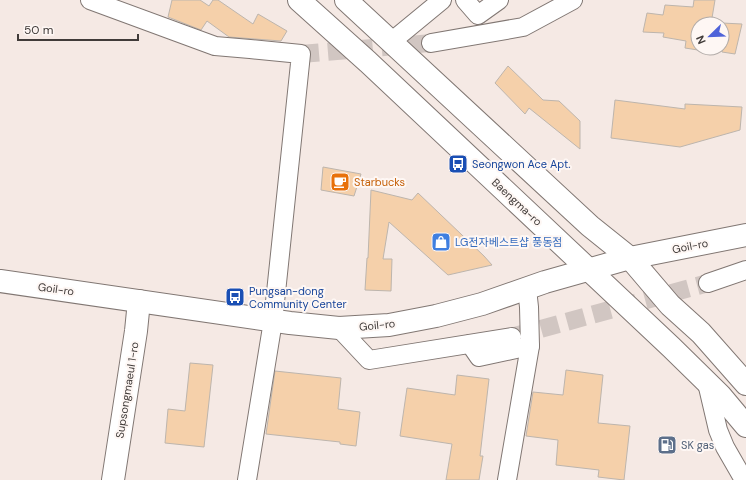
<svg xmlns="http://www.w3.org/2000/svg" width="746" height="480" viewBox="0 0 746 480" font-family="'DM Sans','Noto Sans KR',sans-serif">
<rect width="100%" height="100%" fill="#f5e9e4"/>
<!-- building -->
<g fill="#f5d0aa" stroke="#bdb5ad">
<polygon points="172,0 200,0 209,6 213,0 218,0 253,24 258,14 287,31 281,41 229,37 207,21 201,30 168,17"/>
<polygon points="694,0 715,0 711,24 698,24 698,50 685,48 686,41 663,37 664,33 643,32 647,13 663,15 665,5 693,7"/>
<polygon points="722,23 742,24 735,54 722,52"/>
<polygon points="508,66 543,100 559,101 580,121 580,149 529,108 525,114 495,83"/>
<polygon points="615,100 685,109 685,104 742,107 740,130 680,147 611,138"/>
<polygon points="323,167 361,174 354,196 321,190"/>
<polygon points="371,190 412,200 418,193 484,256 492,265 448,275 389,222 383,259 392,259 391,291 365,290 367,258 368,258"/>
<polygon points="190,363 213,365 204,447 165,443 168,409 185,411"/>
<polygon points="566,370 603,375 598,423 630,426 624,480 598,477 599,470 556,465 558,440 526,436 533,392 563,395"/>
<polygon points="275,371 341,378 338,409 360,412 356,446 340,444 340,442 266,434"/>
<polygon points="457,375 489,379 480,456 483,456 479,480 446,480 452,444 400,436 407,388 455,395"/>
</g>
<g fill="none" stroke-linecap="round" stroke-linejoin="round">
<!-- street-tunnel -->
<g stroke="#d1c6c2" stroke-width="18" stroke-dasharray="18 9" stroke-linecap="butt">
<polyline points="301,54 431,43"/>
<polyline points="515,336 708,283"/>
</g>
<defs>
<g id="street">
<polyline points="90,0 215,46 250,49 301,54 273,321 247,480"/>
<polyline points="465,0 478,15 499,0"/>
<polyline points="391,42 442,0"/>
<polyline points="431,43 523,27 573,0"/>
<polyline points="708,283 746,270"/>
<polyline points="339,328 369,360 512,337"/>
<polyline points="470,344 479,357 530,346"/>
<polyline points="707,383 718,430 725,447 744,480"/>
<polyline points="507,480 530,346 529,307 527,289"/>
</g>
<g id="secondary">
<polyline points="299,0 368,62 671,347 720,395 746,426"/>
<polyline points="346,0 590,226 630,258 670,305 701,333 746,384"/>
<polyline points="0,281 290,323 339,328 389,325 436,316 482,304 545,282 630,258 746,235"/>
<polyline points="113,480 136,331 139,301"/>
</g>
</defs>
<!-- street casing -->
<use href="#street" stroke="#817773" stroke-width="20"/>
<!-- secondary casing -->
<use href="#secondary" stroke="#817773" stroke-width="24"/>
<!-- street -->
<use href="#street" stroke="#fff" stroke-width="18"/>
<!-- secondary -->
<use href="#secondary" stroke="#fff" stroke-width="22"/>
</g>
<!-- icons -->
<defs>
<symbol id="bus-square" viewBox="-11 -11 22 22"><rect x="-9" y="-9" width="18" height="18" rx="4" fill="#1a4fb4" stroke="#fef7f4"/><path d="M-5-6H5V4H4V6H2V4H-2V6H-4V4H-5ZM-3.5-4V0h7V-4ZM-3.5 1.2v1.5H-2V1.2ZM2 1.2v1.5H3.5V1.2Z" fill="#fff"/></symbol>
<symbol id="cafe-square" viewBox="-11 -11 22 22"><rect x="-9" y="-9" width="18" height="18" rx="4" fill="#e8710a" stroke="#fef7f4"/><path d="M-5.5-4.5H6V0H3Q3 3.5 0 3.5H-2.5Q-5.5 3.5-5.5 0ZM3-3.2v2h1.7v-2ZM-6 4.5H4V6H-6Z" fill="#fff"/></symbol>
<symbol id="shop-square" viewBox="-11 -11 22 22"><rect x="-9" y="-9" width="18" height="18" rx="4" fill="#3f7fe0" stroke="#fef7f4"/><path d="M-5-2.5h2.3a2.7 3.5 0 0 1 5.4 0H5L5.5 6h-11ZM-1.5-2.5h3a1.5 2.3 0 0 0-3 0Z" fill="#fff"/></symbol>
<symbol id="fuel-square" viewBox="-11 -11 22 22"><rect x="-9" y="-9" width="18" height="18" rx="4" fill="#5c6f8a" stroke="#fef7f4"/><path d="M-5.5-6h7V0h2V4h1.3V-2.5L3-4.5l.8-.8L6-3V5H2.5V1h-1V6h-7ZM-4.2-4.7v3.2H.2V-4.7Z" fill="#fff"/></symbol>
</defs>
<g fill-rule="evenodd">
<use href="#bus-square" x="447" y="153" width="22" height="22"/>
<use href="#cafe-square" x="329" y="171" width="22" height="22"/>
<use href="#shop-square" x="430" y="231" width="22" height="22"/>
<use href="#bus-square" x="224" y="286" width="22" height="22"/>
<use href="#fuel-square" x="656" y="434" width="22" height="22"/>
</g>
<g text-anchor="middle" stroke-width="4" stroke-linejoin="round" paint-order="stroke">
<!-- transit labels -->
<g font-size="11" fill="#164399" stroke="#fef7f4" text-anchor="start">
<text x="472" y="168">Seongwon Ace Apt.</text>
<text x="249" y="295">Pungsan-dong<tspan x="249" dy="13">Community Center</tspan></text>
</g>
<!-- food labels -->
<g font-size="11" fill="#c56008" stroke="#fef7f4" text-anchor="start">
<text x="354" y="186">Starbucks</text>
</g>
<!-- street labels -->
<g font-size="11" fill="#403b39" stroke="#fef7f4">
<text transform="translate(517 202) rotate(43)" y="4">Baengma-ro</text>
<text transform="translate(690 246) rotate(-11)" y="4">Goil-ro</text>
<text transform="translate(56 289) rotate(8)" y="4">Goil-ro</text>
<text transform="translate(377 325) rotate(-6)" y="4">Goil-ro</text>
<text transform="translate(127 390) rotate(-81)" y="4">Supsongmaeul 1-ro</text>
</g>
<!-- shop labels -->
<g font-size="11" fill="#366cbe" stroke="#fef7f4" text-anchor="start">
<text x="455" y="246">LG전자베스트샵 풍동점</text>
</g>
<!-- service labels -->
<g font-size="11" fill="#4e5e75" stroke="#fef7f4" text-anchor="start">
<text x="681" y="449">SK gas</text>
</g>
</g>
<!-- north arrow -->
<g transform="translate(710 36) rotate(247)"><circle r="19" fill="#fef7f4" stroke="#b2aca9"/>
<path d="M0-3L7 15L0 10L-7 15Z" fill="#4f63d9"/>
<text y="-6" font-size="11" font-weight="bold" text-anchor="middle" fill="#403b39">N</text>
</g>
<!-- scale -->
<path d="M18 34v6h120v-6" fill="none" stroke="#403b39" stroke-width="2"/>
<text x="24" y="34" font-size="12" fill="#403b39" stroke="#fef7f4" stroke-width="3" paint-order="stroke">50 m</text>
</svg>
